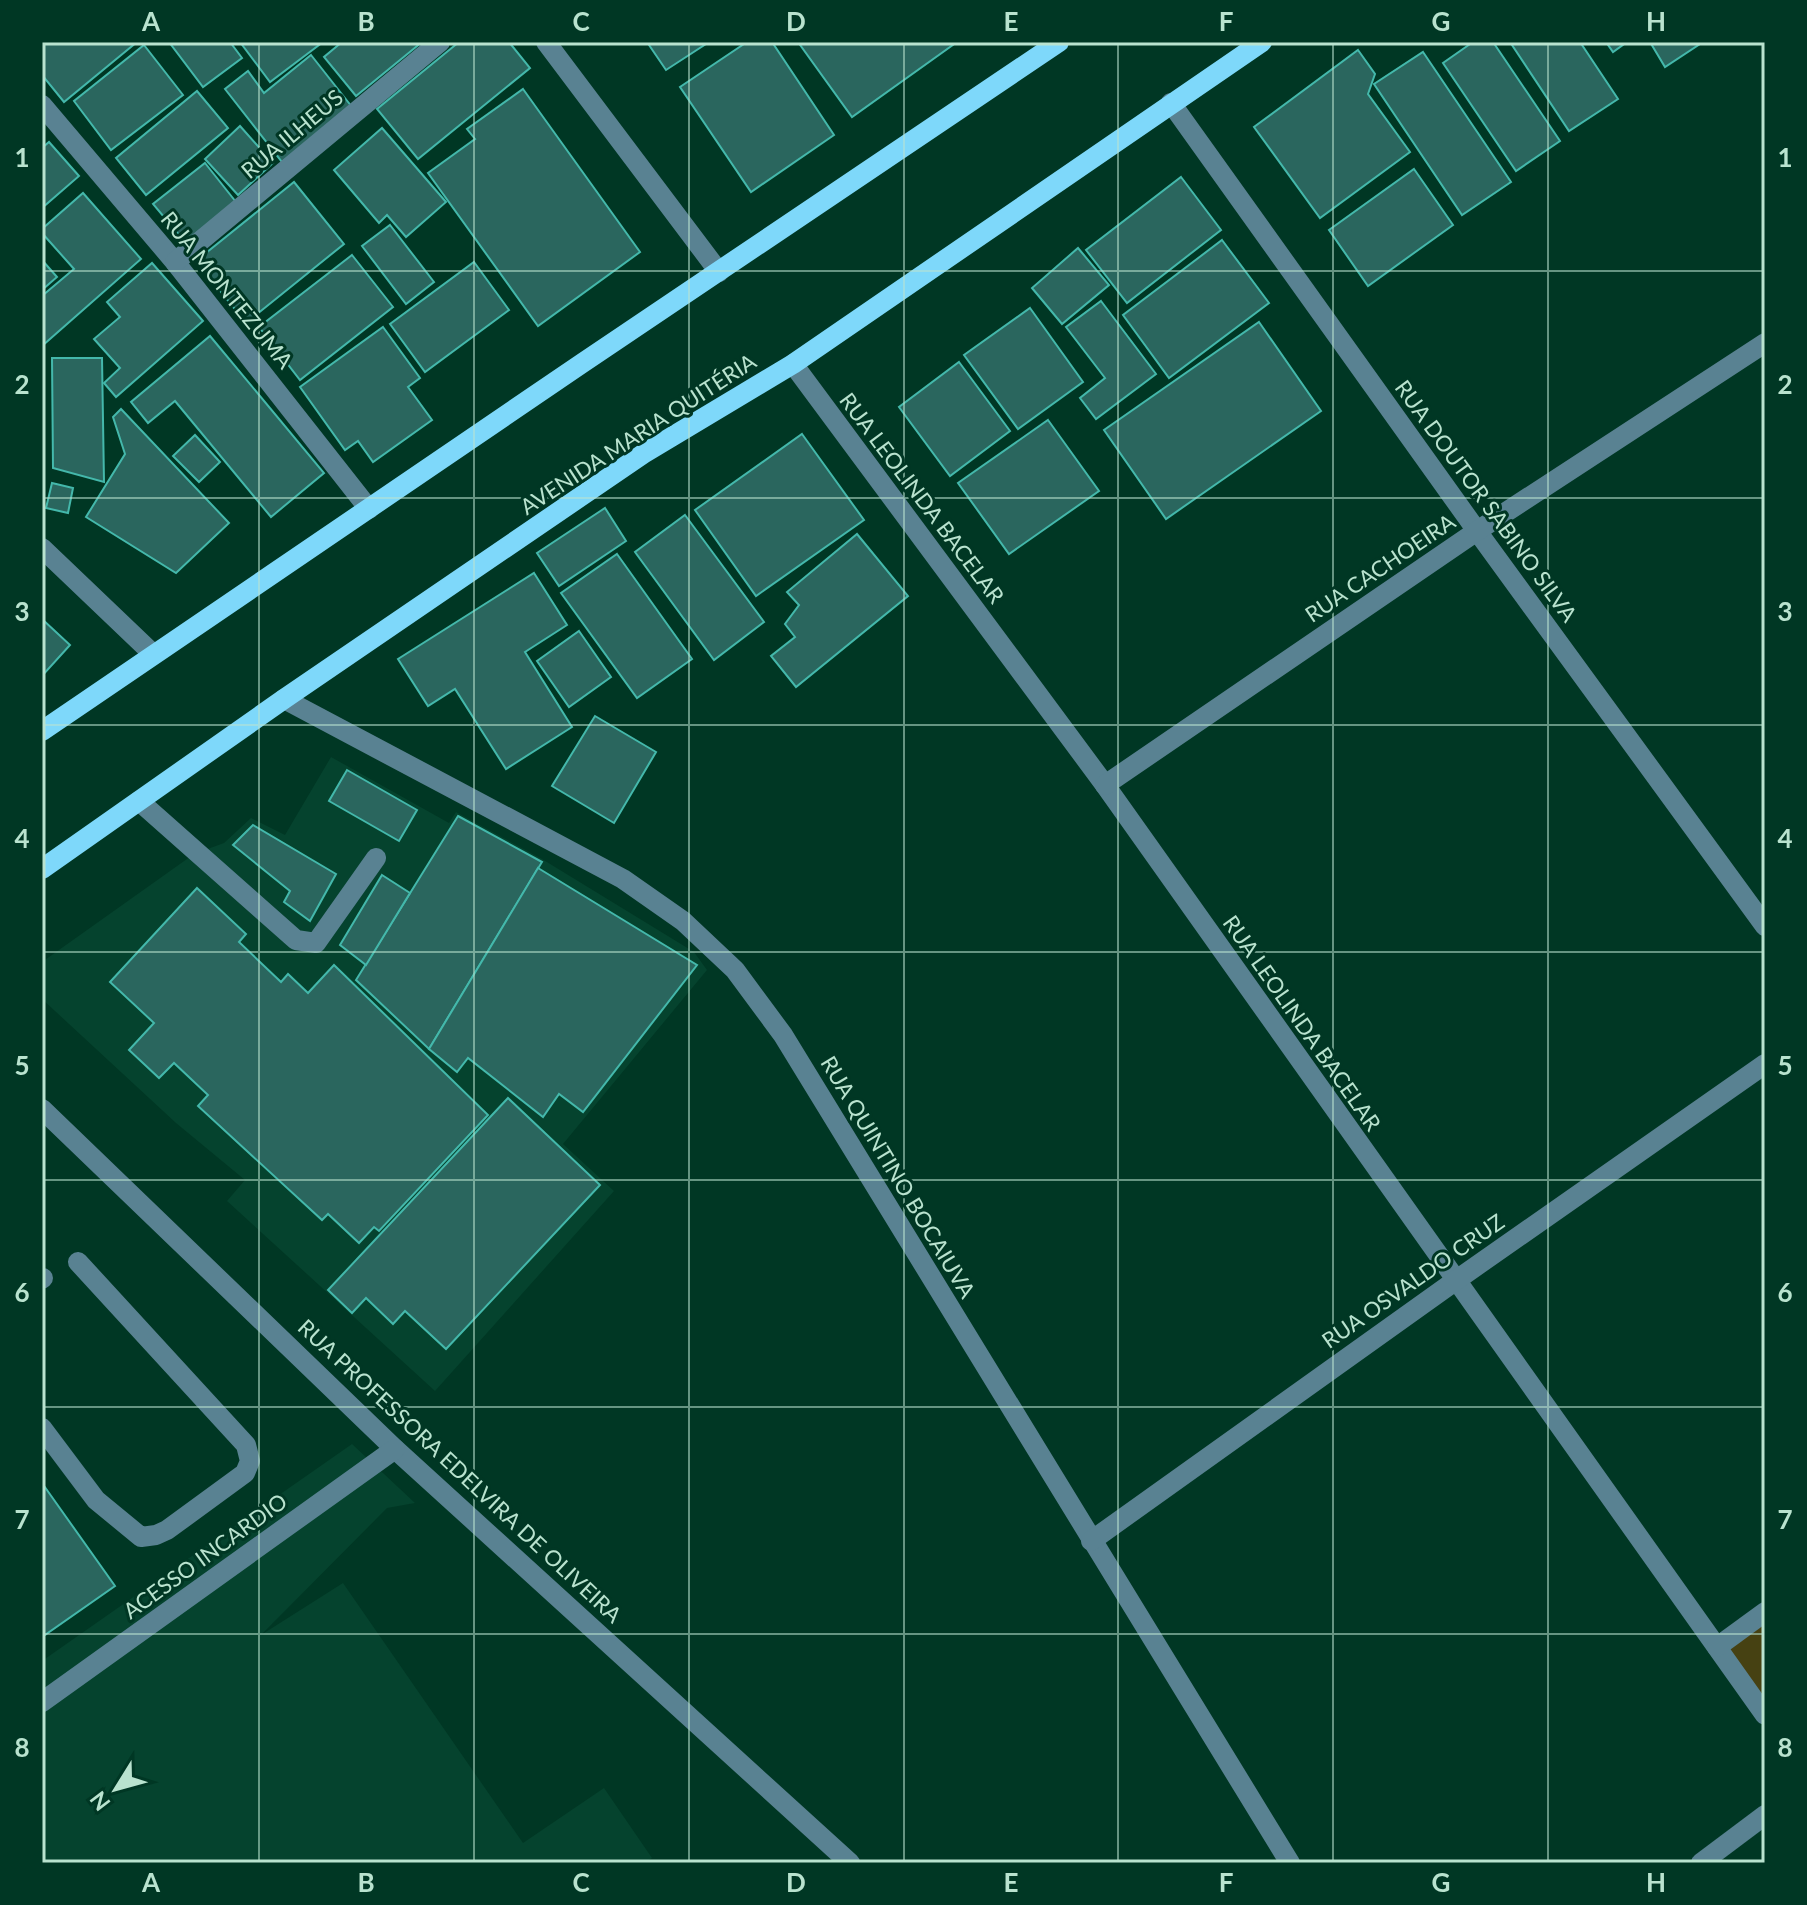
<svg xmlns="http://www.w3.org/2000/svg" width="1807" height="1905" viewBox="0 0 1807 1905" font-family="Lato,sans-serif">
<rect width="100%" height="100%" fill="#003724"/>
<!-- built -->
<g fill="#05432e">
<polygon points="331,757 449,823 456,812 542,859 694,952 707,970 563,1144 614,1191 435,1391 227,1201 245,1180 176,1123 42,999 42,962 194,854 224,843 251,818 285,835"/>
<polygon points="352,1444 415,1503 387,1508 261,1635 343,1583 523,1843 604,1788 652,1858 644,1863 42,1863 42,1661"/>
</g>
<!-- green -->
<polygon fill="#464112" points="1765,1612 1765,1715 1717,1647"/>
<!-- building -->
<g fill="#2a665e" stroke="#44b8ab" stroke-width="2">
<polygon points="44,42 137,42 64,102 42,75 42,44"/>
<polygon points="169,42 230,42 242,58 203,87"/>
<polygon points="240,42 323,42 270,82"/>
<polygon points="342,42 422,42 356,96 324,57"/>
<polygon points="459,42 509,42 530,68 418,159 377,109"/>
<polygon points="647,42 709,42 666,70"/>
<polygon points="747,42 772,42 834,135 751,192 680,87"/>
<polygon points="798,42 957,42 852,117"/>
<polygon points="1473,42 1493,42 1560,141 1516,171 1443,63"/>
<polygon points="1510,42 1580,42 1618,99 1569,131"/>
<polygon points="1606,42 1627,42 1613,52"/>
<polygon points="1650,42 1703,42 1665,67"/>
<polygon points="144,45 183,95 111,150 74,101"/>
<polygon points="1358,50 1375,74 1368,94 1410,152 1320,218 1254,127"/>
<polygon points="1423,52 1511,182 1462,215 1374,84"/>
<polygon points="311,55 352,107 282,162 225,89 248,71 264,93"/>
<polygon points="523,89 640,252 538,326 428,173 475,139 467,129"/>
<polygon points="197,91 228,128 146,195 116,158"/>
<polygon points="240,126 273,163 238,195 205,159"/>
<polygon points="382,128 446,202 406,237 387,215 379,223 334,170"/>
<polygon points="49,142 79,176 42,208 42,148"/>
<polygon points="205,163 236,202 185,242 153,204"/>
<polygon points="1414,169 1453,225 1368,286 1329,230"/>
<polygon points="1181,177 1221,230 1127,303 1086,250"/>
<polygon points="294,182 344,244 246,323 196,261"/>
<polygon points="83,193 141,259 42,346 42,296 74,269 42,233 42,229"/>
<polygon points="390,225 434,282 406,304 362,246"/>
<polygon points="1222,240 1269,303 1169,378 1123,315"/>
<polygon points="1078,248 1109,285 1062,324 1032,288"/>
<polygon points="352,255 393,307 300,380 259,327"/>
<polygon points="42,260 57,277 42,290"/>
<polygon points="474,262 509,310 425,372 390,324"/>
<polygon points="152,263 203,321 116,397 104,383 120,368 94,339 120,317 107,302"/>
<polygon points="1101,301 1156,374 1096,419 1080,398 1105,378 1066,327"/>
<polygon points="1030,308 1083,382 1018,429 964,355"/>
<polygon points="1259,322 1321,411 1166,519 1104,430"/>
<polygon points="383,327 420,378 408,387 432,420 373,462 358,441 345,450 300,387"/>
<polygon points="210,336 324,473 271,517 175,401 148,423 131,402"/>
<polygon points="52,358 102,358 104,482 53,468"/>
<polygon points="959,362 1010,431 950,476 899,407"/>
<polygon points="121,409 229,523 176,573 86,517 125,454 113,417"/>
<polygon points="1048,420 1099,491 1009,554 958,483"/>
<polygon points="802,434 864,520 756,596 695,510"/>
<polygon points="195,435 220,462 199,482 173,456"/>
<polygon points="52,483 73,488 68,513 46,508"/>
<polygon points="605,508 626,541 559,586 537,553"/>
<polygon points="685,515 764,622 714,660 635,552"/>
<polygon points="857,534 908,596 796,687 771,656 795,637 785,624 799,605 787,592"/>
<polygon points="617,554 692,659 637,698 561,593"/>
<polygon points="534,573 567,625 525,652 572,727 506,769 455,689 428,706 398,659"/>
<polygon points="42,619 70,645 42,676"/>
<polygon points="579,631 611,677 569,707 537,661"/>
<polygon points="595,716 656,752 614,823 552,786"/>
<polygon points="347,770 417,810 399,841 329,801"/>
<polygon points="458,816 542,862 429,1049 356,980"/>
<polygon points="253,825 336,874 310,921 284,902 290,891 233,845"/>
<polygon points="538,868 697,965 583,1112 559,1094 543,1117 468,1058 457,1072 429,1049"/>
<polygon points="382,875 410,893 366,965 340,945"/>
<polygon points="197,888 246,934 239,942 281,982 288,974 308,993 334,965 488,1115 379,1231 374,1227 359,1243 328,1214 322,1220 198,1106 208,1095 174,1063 159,1078 129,1050 154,1023 110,982"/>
<polygon points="508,1098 600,1185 446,1349 405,1311 393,1324 366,1298 352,1313 328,1290"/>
<polygon points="42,1483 115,1586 42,1637"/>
</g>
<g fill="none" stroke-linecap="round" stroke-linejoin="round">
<!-- minor -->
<g stroke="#598292" stroke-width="20">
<polyline points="546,42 719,272"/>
<polyline points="1171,103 1477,531 1765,926"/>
<polyline points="42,105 175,262 369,509"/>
<polyline points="175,262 440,42"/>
<polyline points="793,364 1105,785 1765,1715"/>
<polyline points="42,548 153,654"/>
<polyline points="284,699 623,879 683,921 735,970 783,1035 1290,1863"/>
<polyline points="1105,785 1477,531 1765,343"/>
<polyline points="139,801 296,940 316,943 376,858"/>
<polyline points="42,1109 395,1449 850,1863"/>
<polyline points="42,1279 43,1278"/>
<polyline points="42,1428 96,1500 141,1537 156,1535 167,1530 245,1473 250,1461 246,1445 78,1262"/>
<polyline points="1091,1541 1455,1281 1765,1064"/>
<polyline points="1717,1647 1765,1612"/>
<polyline points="42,1702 395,1449"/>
<polyline points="1701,1863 1765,1815"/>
</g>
<!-- major -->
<g stroke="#7ed8fa" stroke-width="20">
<polyline points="42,731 581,364 1059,42"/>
<polyline points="42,869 284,699 643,454 793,364 1262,42"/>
</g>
</g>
<!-- grid -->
<path fill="none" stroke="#b9e3cf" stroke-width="2" stroke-opacity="0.55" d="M259 42V1863M474 42V1863M689 42V1863M904 42V1863M1118 42V1863M1333 42V1863M1548 42V1863M42 271H1765M42 498H1765M42 725H1765M42 952H1765M42 1180H1765M42 1407H1765M42 1634H1765"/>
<g text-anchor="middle" stroke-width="6" stroke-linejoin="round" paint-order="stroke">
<!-- street labels -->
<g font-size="22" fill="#b9e3cf" stroke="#003724">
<text transform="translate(292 134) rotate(-40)" y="8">RUA ILHEUS</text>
<text transform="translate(227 290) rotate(51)" y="8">RUA MONTEZUMA</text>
<text transform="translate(638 434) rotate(-33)" y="8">AVENIDA MARIA QUITÉRIA</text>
<text transform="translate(922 498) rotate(53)" y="8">RUA LEOLINDA BACELAR</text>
<text transform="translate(1486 501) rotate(54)" y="8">RUA DOUTOR SABINO SILVA</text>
<text transform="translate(1380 568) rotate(-34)" y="8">RUA CACHOEIRA</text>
<text transform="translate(1302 1023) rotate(55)" y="8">RUA LEOLINDA BACELAR</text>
<text transform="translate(898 1177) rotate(59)" y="8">RUA QUINTINO BOCAIUVA</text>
<text transform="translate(1413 1281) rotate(-35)" y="8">RUA OSVALDO CRUZ</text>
<text transform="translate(460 1471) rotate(43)" y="8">RUA PROFESSORA EDELVIRA DE OLIVEIRA</text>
<text transform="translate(205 1556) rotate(-36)" y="8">ACESSO INCARDIO</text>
</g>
</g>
<!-- border -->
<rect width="1807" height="1905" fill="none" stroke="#003724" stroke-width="88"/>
<!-- north arrow -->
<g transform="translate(116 1789) rotate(233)" stroke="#003724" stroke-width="6" paint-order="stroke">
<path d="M0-6L14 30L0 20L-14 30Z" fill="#b9e3cf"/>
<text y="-12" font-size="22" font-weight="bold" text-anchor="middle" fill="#b9e3cf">N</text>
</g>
<rect x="44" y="44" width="1719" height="1817" fill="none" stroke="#b9e3cf" stroke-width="3"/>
<g font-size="26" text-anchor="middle" font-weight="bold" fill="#b9e3cf">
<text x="151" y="31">A</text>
<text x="366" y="31">B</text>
<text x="581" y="31">C</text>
<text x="796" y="31">D</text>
<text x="1011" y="31">E</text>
<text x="1226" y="31">F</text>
<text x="1441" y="31">G</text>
<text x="1656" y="31">H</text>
<text x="22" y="167">1</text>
<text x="1785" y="167">1</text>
<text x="22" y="394">2</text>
<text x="1785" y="394">2</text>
<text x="22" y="621">3</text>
<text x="1785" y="621">3</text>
<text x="22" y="848">4</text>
<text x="1785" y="848">4</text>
<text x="22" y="1075">5</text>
<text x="1785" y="1075">5</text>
<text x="22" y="1302">6</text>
<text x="1785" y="1302">6</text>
<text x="22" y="1529">7</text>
<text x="1785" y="1529">7</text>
<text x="22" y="1757">8</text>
<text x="1785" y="1757">8</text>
<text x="151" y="1892">A</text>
<text x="366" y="1892">B</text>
<text x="581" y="1892">C</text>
<text x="796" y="1892">D</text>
<text x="1011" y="1892">E</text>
<text x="1226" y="1892">F</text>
<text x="1441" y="1892">G</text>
<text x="1656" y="1892">H</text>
</g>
</svg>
